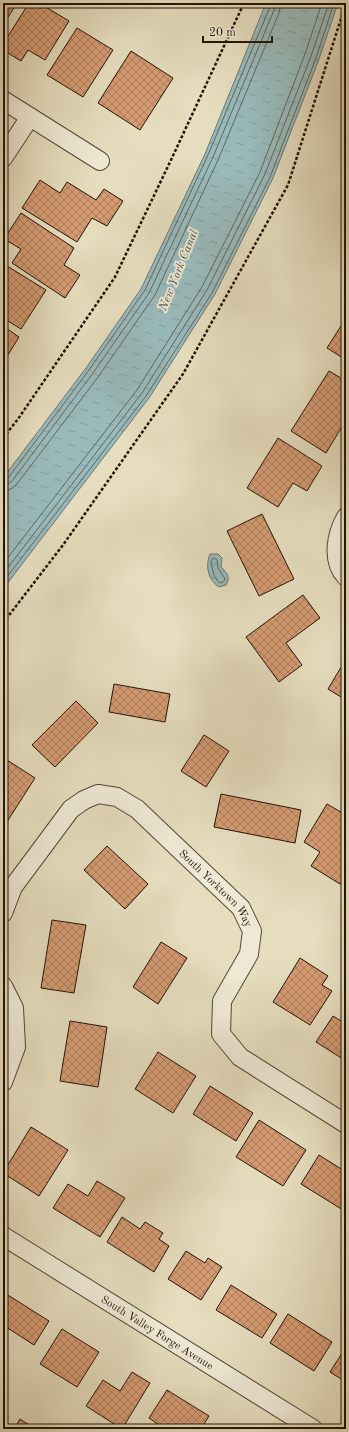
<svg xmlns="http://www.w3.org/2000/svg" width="349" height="1432" viewBox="0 0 349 1432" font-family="'Old Standard TT',serif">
<defs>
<pattern id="water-ripples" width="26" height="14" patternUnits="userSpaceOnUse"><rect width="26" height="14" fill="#99babb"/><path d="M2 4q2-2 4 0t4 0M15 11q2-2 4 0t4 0" fill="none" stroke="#849f9f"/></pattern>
<pattern id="building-cross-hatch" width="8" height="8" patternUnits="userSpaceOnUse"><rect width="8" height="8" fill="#d59b72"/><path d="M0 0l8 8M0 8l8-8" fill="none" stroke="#ac7d5c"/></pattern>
</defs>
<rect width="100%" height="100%" fill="#e5ddbe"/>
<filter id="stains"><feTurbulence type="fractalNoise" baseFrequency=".005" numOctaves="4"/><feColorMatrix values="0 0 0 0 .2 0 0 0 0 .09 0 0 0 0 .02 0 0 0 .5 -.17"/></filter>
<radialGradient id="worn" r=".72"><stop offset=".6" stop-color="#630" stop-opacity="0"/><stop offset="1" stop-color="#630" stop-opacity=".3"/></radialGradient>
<!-- water -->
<g fill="url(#water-ripples)" stroke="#6a7773">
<polygon points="266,3 338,3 319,59 273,178 215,294 149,398 3,589 3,478 86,368 141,289 205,154"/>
<path d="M210 554H218L222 558 221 567C227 573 231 577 226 585L219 587C208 580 205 566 210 554Z"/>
</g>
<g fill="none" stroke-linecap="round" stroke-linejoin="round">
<!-- shore -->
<g stroke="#5e6660" stroke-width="1">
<polyline points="3,480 8,478 89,370 145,290 208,155 269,9 270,3"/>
<polyline points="3,485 8,484 12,481 93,373 149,293 213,157 274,10 275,3"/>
<polyline points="3,491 11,489 17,484 98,377 155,295 218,160 279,13 281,3"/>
<path d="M214 558 217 560 218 568 224 577 225 580 223 582 220 583C213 578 213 570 211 562Z"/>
<polyline points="3,564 137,390 202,287 260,172 305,54 322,3"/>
<polyline points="3,574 142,393 207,290 265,174 311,56 329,3"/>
<polyline points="3,582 146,396 212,293 270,177 316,58 334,3"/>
</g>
</g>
<!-- building -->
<g fill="url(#building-cross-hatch)" stroke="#231306">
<polygon points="3,3 17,3 3,25"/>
<polygon points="29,3 39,3 69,21 45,60 28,50 21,61 3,50 3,44"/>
<polygon points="77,28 113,50 83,97 47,75"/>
<polygon points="131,51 173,78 140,130 98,103"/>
<polygon points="40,180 60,193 67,182 96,200 104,189 123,201 107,226 92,218 77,242 22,208"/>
<polygon points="21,213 74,248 64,265 80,275 65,298 12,263 21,249 4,239"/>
<polygon points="7,266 46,290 21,329 3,318 3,272"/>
<polygon points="346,318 346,360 327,348"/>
<polygon points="3,326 19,337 3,363"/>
<polygon points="329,371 346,381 346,420 326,453 291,431"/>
<polygon points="278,438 322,466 307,491 293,483 278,507 247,488"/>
<polygon points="262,514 294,579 259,596 227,531"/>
<polygon points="303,595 320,618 286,643 302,665 279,682 246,637"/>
<polygon points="346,659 346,700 328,689"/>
<polygon points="114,684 170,694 165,722 109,712"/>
<polygon points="76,701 98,723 55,767 32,745"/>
<polygon points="204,735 229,751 206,787 181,771"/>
<polygon points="7,760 35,778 3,828 3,767"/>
<polygon points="221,794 301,810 295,843 214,827"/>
<polygon points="327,804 346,815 346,874 340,884 311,866 320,852 304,842"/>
<polygon points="107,846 148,884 125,909 84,870"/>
<polygon points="52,920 86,925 74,993 41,988"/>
<polygon points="161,942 187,958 158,1004 133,987"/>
<polygon points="300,958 328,976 322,985 332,991 310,1025 273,1002"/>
<polygon points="333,1016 346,1024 346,1061 316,1042"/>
<polygon points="70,1021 107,1027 98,1087 60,1081"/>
<polygon points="158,1052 196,1076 173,1113 135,1089"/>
<polygon points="210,1086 253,1113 236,1141 193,1114"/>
<polygon points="259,1120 306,1150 283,1186 236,1157"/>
<polygon points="31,1127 68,1150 39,1196 3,1173"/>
<polygon points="319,1155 346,1172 346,1205 343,1210 301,1184"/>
<polygon points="97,1181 125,1198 100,1237 53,1208 68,1184 88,1196"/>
<polygon points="122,1217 140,1229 145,1222 163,1233 159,1239 169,1246 154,1272 107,1242"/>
<polygon points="186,1251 205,1263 208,1258 222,1267 201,1300 168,1279"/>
<polygon points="231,1285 277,1314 262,1338 216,1310"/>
<polygon points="3,1292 49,1321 34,1345 3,1325"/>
<polygon points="288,1314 332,1342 314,1371 270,1343"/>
<polygon points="62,1329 99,1352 77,1387 40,1364"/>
<polygon points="346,1347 346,1382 330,1372"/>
<polygon points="132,1372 150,1383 122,1429 86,1406 103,1380 120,1391"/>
<polygon points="167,1390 209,1416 201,1429 161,1429 162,1427 149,1418"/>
<polygon points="20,1419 35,1429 14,1429"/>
</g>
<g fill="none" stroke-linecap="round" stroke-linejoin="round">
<defs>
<g id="street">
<polyline points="3,100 100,161"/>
<polyline points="3,158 30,117"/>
<path d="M346 517C336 534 331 561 346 577"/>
<path id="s1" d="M3 913 13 887 71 809 84 800 98 794 117 797 137 809 241 908 252 931 249 954 222 1001 221 1034 240 1057 346 1124"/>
<polyline points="3,986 14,1008 16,1047 3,1082"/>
<path id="s2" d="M3 1236 313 1429"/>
</g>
</defs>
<!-- street casing -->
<use href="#street" stroke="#544634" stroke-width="20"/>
<!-- path -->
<g stroke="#231306" stroke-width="2.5" stroke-dasharray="3 2" stroke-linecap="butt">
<polyline points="3,438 18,419 115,277 171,160 244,3"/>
<polyline points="3,623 63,545 183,374 288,185 346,3"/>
</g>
<!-- street -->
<use href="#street" stroke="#eee9d5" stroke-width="18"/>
</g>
<g text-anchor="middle" stroke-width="3.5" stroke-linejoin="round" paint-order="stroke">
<!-- street labels -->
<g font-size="11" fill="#231306" stroke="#eee9d5">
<text dy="4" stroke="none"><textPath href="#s1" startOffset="311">South Yorktown Way</textPath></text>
<text dy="4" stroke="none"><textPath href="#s2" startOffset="182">South Valley Forge Avenue</textPath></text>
</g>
<!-- water labels -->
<g font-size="12" font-style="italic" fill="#4c4d45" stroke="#eee9d5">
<text transform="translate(178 270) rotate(-68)" y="4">New York Canal</text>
</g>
</g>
<!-- margin -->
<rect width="349" height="1432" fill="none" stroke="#e5ddbe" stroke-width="16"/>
<rect x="4" y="4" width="341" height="1424" fill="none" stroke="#231306" stroke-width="2"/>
<rect x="8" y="8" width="333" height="1416" fill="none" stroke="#231306"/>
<!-- scale -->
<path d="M203 36v6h69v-6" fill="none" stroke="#231306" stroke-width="2"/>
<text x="209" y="36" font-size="12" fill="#231306" stroke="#eee9d5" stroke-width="3" paint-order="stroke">20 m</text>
<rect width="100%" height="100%" filter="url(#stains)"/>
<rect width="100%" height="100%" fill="url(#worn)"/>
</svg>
